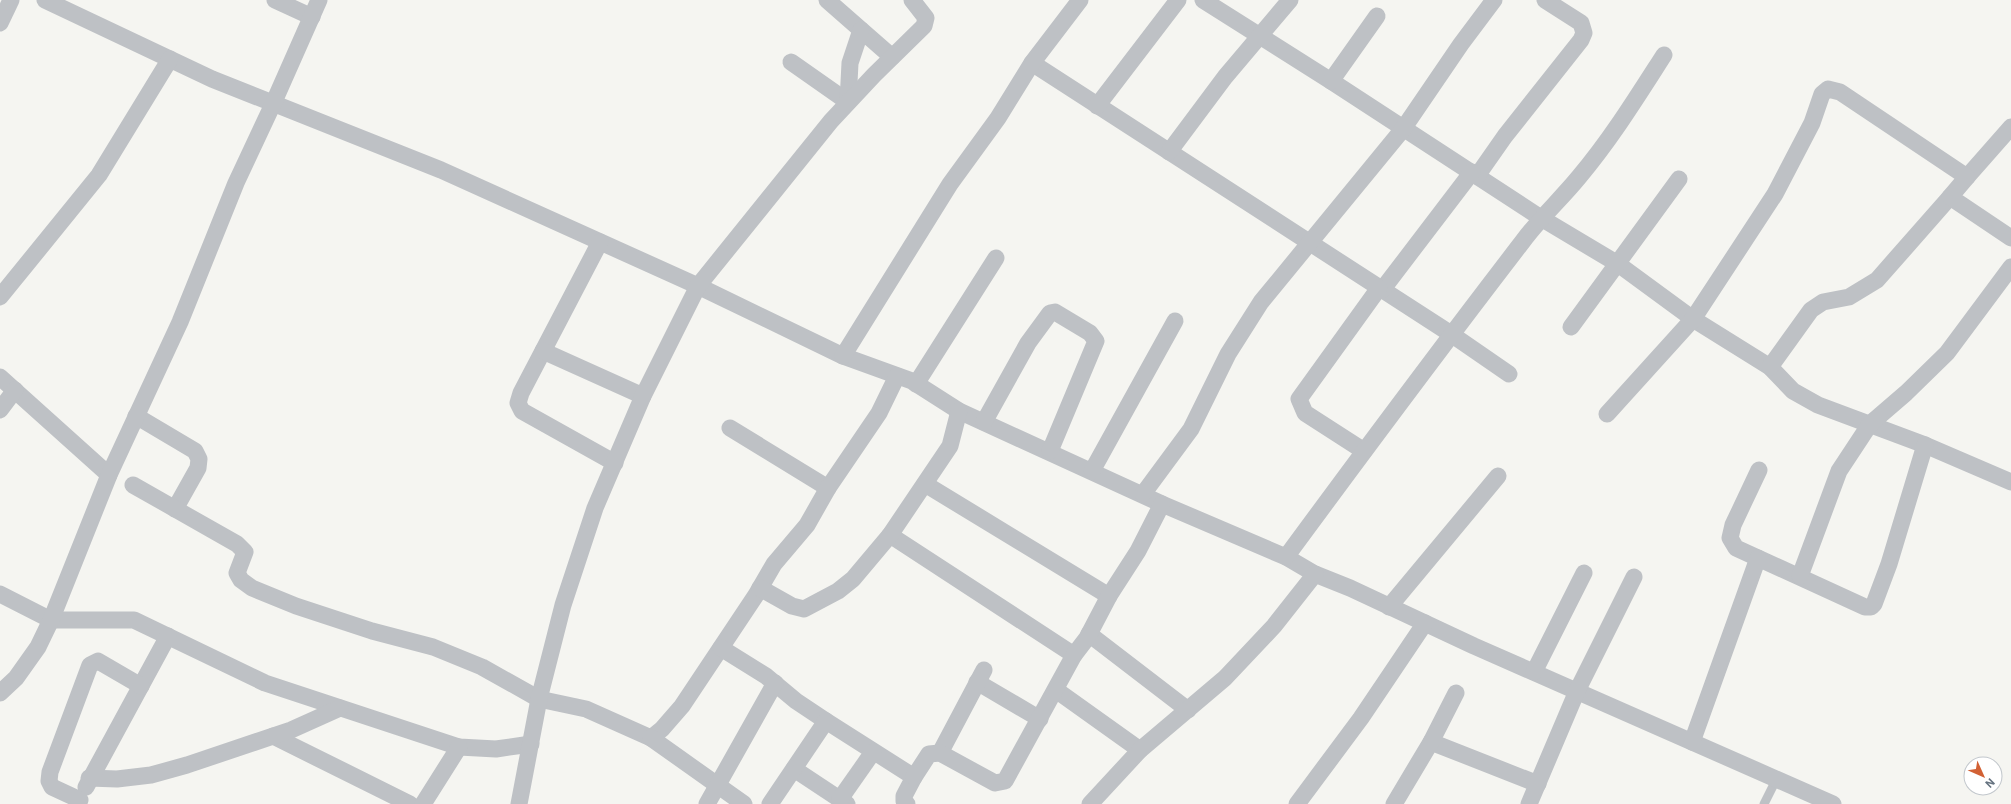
<svg xmlns="http://www.w3.org/2000/svg" width="2011" height="804" viewBox="0 0 2011 804" font-family="Roboto,sans-serif">
<rect width="100%" height="100%" fill="#f5f5f1"/>
<g fill="none" stroke-linecap="round" stroke-linejoin="round">
<!-- lane -->
<polyline stroke="#bec1c5" stroke-width="9" points="1764,804 1776,780"/>
<!-- street -->
<g stroke="#bec1c5" stroke-width="17">
<polyline points="45,0 212,79 441,170 698,286 843,356 912,381 959,411 1162,504 1286,557 1315,574 1350,588 1474,646 1833,804"/>
<polyline points="275,0 312,17"/>
<polyline points="827,0 892,57"/>
<polyline points="1203,0 1331,81 1541,218 1618,264 1693,319 1770,367 1793,391 1818,405 1925,445 2011,482"/>
<polyline points="0,23 11,0"/>
<polyline points="791,62 848,102"/>
<polyline points="1032,63 1451,334 1509,374"/>
<polyline points="1331,81 1377,16"/>
<polyline points="848,102 850,63 861,30"/>
<polyline points="1097,106 1178,0"/>
<polyline points="1169,152 1225,77 1290,0"/>
<polyline points="1477,176 1505,136 1581,40 1584,33 1581,23 1545,0"/>
<polyline points="1967,177 2011,127"/>
<polyline points="600,242 521,393 518,403 522,411 615,463"/>
<polyline points="1382,290 1472,172"/>
<polyline points="0,297 99,175 170,59"/>
<polyline points="1571,327 1679,179"/>
<polyline points="543,351 643,396"/>
<polyline points="843,356 950,184 998,118 1032,63 1080,0"/>
<polyline points="1770,367 1811,310 1823,302 1849,297 1877,280 1950,197"/>
<polyline points="0,377 109,475"/>
<polyline points="916,384 996,258"/>
<polyline points="0,410 15,390"/>
<polyline points="1607,414 1693,319 1775,194 1812,123 1822,94 1828,89 1840,92 1967,177 1950,197 2011,238"/>
<polyline points="136,416 195,451 199,459 198,468 175,509"/>
<polyline points="984,422 1028,343 1050,313 1055,312 1090,333 1096,341 1050,451"/>
<polyline points="730,428 828,488"/>
<polyline points="1364,451 1305,413 1299,399 1379,288"/>
<polyline points="1759,470 1733,525 1730,538 1736,548 1865,607 1871,607 1874,604 1889,564 1925,445"/>
<polyline points="1092,471 1175,321"/>
<polyline points="925,484 1109,596"/>
<polyline points="133,485 237,544 245,552 237,573 241,580 252,588 296,606 372,631 433,647 482,667 539,699 586,709 651,738 662,729 682,706 756,595 774,564 807,525 828,488 879,413 897,376"/>
<polyline points="1143,494 1191,429 1228,354 1261,302 1403,129 1461,44 1494,0"/>
<polyline points="890,535 1074,655"/>
<path d="M1286 557C1364 451 1443 345 1523 241 1540 218 1561 199 1579 177 1611 139 1637 97 1664 55"/>
<polyline points="1800,576 1839,471 1870,424 1906,393 1947,353 2011,267"/>
<polyline points="760,588 792,606 804,609 838,591 853,579 890,535 950,446 959,411"/>
<polyline points="0,594 51,620 134,620 265,683 459,747 496,749 531,744"/>
<polyline points="1389,607 1498,476"/>
<polyline points="1089,634 1188,710"/>
<polyline points="721,648 766,676 796,701 826,721 914,777 904,796 904,801 907,804"/>
<polyline points="1534,672 1584,573"/>
<polyline points="977,682 1040,719"/>
<polyline points="1056,690 1140,750"/>
<polyline points="0,693 16,678 38,647 51,620 109,475 180,322 236,183 273,104 319,0"/>
<polyline points="273,736 410,804"/>
<polyline points="651,738 744,804"/>
<polyline points="1431,742 1538,784"/>
<polyline points="1692,742 1758,558"/>
<polyline points="940,753 984,670"/>
<polyline points="794,769 847,804"/>
<polyline points="914,777 929,754 940,753 995,783 1005,781 1074,655 1087,638 1109,596 1138,551 1162,504"/>
<polyline points="89,778 117,779 151,775 187,765 291,730 340,708"/>
<polyline points="86,787 168,636"/>
<polyline points="840,799 873,752"/>
<polyline points="80,800 52,787 49,781 50,772 90,665 98,661 141,686"/>
<polyline points="423,804 459,747"/>
<polyline points="519,804 539,699 563,605 595,508 643,396 698,286 831,121 874,75 924,26 926,18 912,0"/>
<polyline points="707,804 775,683"/>
<polyline points="770,804 826,721"/>
<polyline points="1090,804 1140,750 1225,678 1274,626 1315,574"/>
<polyline points="1297,804 1361,718 1425,623"/>
<polyline points="1394,804 1431,742 1456,693"/>
<polyline points="1529,804 1577,691 1634,577"/>
</g>
</g>
<!-- north arrow -->
<g transform="translate(1983 776) rotate(135)"><circle r="19" fill="#ffffff" stroke="#c2c7cc"/>
<path d="M0-3L7 15L0 10L-7 15Z" fill="#d26134"/>
<text y="-6" font-size="11" font-weight="bold" text-anchor="middle" fill="#667380">N</text>
</g>
</svg>
